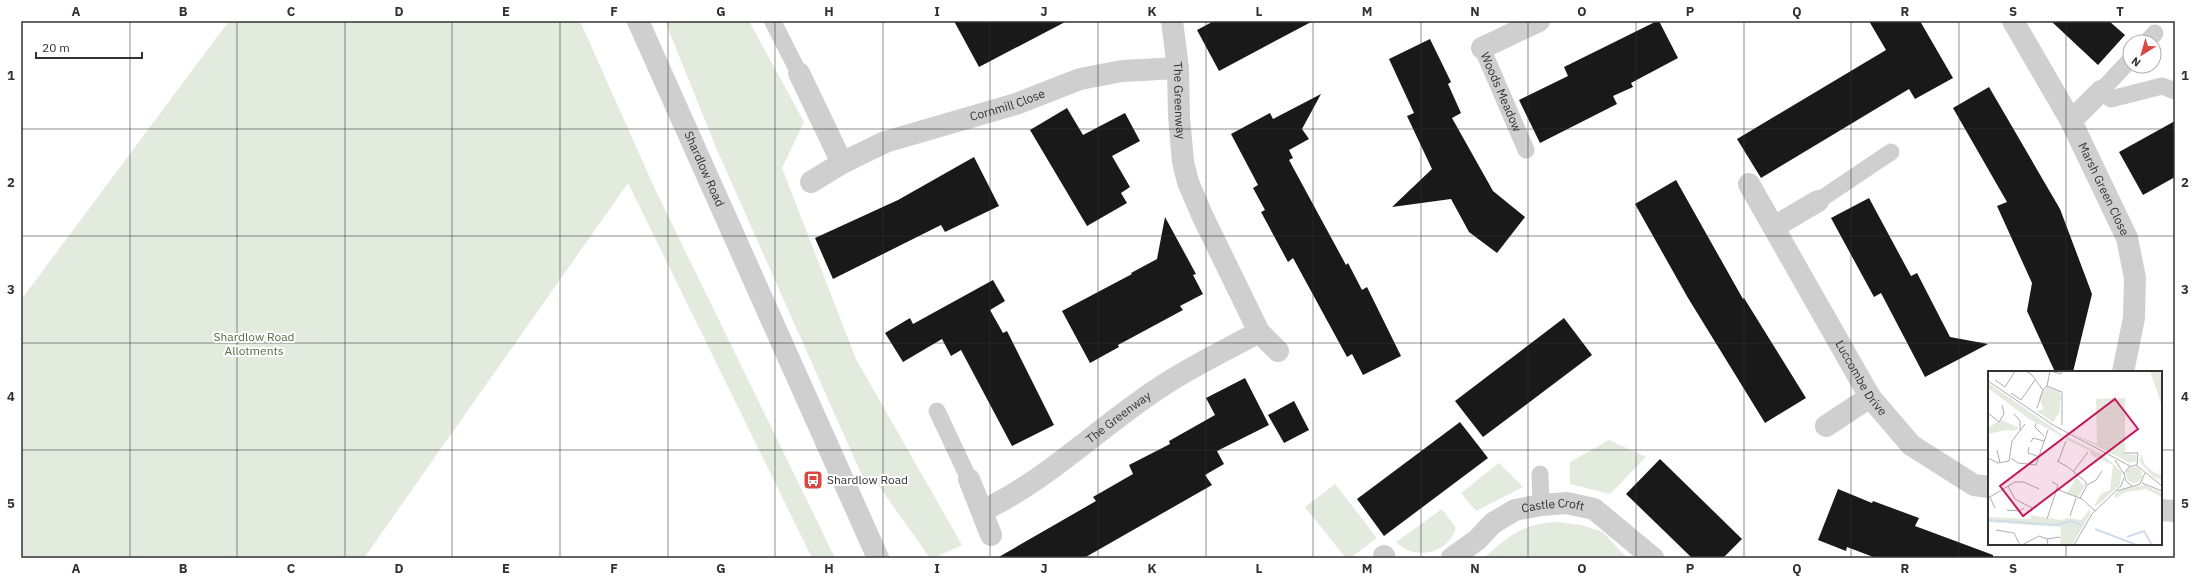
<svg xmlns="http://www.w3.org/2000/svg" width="2196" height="579" viewBox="0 0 2196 579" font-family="'IBM Plex Sans',sans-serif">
<rect width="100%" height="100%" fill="#fff"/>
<!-- green -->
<g fill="#e3eade">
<polygon points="229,21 580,21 654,187 835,558 812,558 628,183 364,558 21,558 21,300"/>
<polygon points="665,21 749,21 804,122 782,168 856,359 962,545 934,558 930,558 874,479 864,480 717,150"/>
<polygon points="1609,440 1646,457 1610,494 1570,484 1570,462"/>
<polygon points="1499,463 1523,487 1476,511 1461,493"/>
<polygon points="1335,484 1377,538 1350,558 1346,558 1305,507"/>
<path d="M1442 509 1456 528C1448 554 1414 561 1396 542Z"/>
<path d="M1557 522 1581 525 1603 532 1627 558H1484C1509 536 1522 524 1557 522Z"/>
</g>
<!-- building -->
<g fill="#191919">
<polygon points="954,21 1067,21 979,67"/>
<polygon points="1214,21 1313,21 1219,71 1197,30"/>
<polygon points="1657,21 1659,21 1678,58 1631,83 1633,87 1613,96 1617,104 1540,143 1519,100 1568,76 1564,67"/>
<polygon points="1869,21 1920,21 1953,78 1915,99 1909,89 1761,178 1737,139 1886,50"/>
<polygon points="2051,21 2109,21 2125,35 2098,65"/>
<polygon points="1430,39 1451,82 1448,84 1461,113 1452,118 1493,191 1525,217 1497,253 1469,232 1451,199 1392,207 1432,169 1407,116 1414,113 1389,59"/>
<polygon points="1989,87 2060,209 2092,294 2073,372 2055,372 2027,311 2032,283 1997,206 2007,202 1953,108"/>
<polygon points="1321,94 1302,129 1309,139 1289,150 1293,158 1289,160 1346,265 1348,263 1362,290 1367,287 1401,356 1363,375 1352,354 1347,357 1293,258 1288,262 1261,212 1265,210 1253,188 1258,185 1231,134 1270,113 1273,119"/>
<polygon points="1067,108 1083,135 1125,113 1140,141 1112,156 1130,187 1121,193 1127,203 1087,226 1030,130"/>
<polygon points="2175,121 2175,177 2143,195 2119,152"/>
<polygon points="974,157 999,206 945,232 941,225 833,279 815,238 898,200"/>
<polygon points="1676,180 1743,299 1744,298 1806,398 1765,423 1688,298 1635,204"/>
<polygon points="1869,198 1911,276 1917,273 1950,337 1988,344 1925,377 1881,293 1874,297 1831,218"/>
<polygon points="1165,217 1196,274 1193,275 1203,294 1180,306 1183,310 1118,345 1119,347 1090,363 1062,311 1132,274 1131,273 1157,259"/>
<polygon points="993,280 1005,301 990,310 1003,333 1007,331 1054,425 1012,446 961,350 951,356 942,339 903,362 885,333 910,318 913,324"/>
<polygon points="1564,318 1592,355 1483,437 1455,401"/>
<polygon points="1245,378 1269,425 1217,451 1224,464 1205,475 1212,485 1084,558 997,558 1096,501 1093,497 1133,474 1129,465 1170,444 1169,441 1215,415 1206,398"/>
<polygon points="1294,401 1309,430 1284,443 1268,415"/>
<polygon points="1460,422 1488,458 1384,536 1357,499"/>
<polygon points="1660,459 1742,539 1723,558 1692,558 1626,494"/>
<polygon points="1838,489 1872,503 1873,501 1919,518 1915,526 1993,555 1993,558 1876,558 1847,547 1846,551 1818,540"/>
</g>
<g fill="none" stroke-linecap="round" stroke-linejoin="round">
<!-- service -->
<g stroke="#cfcfcf" stroke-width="17">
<polyline points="773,22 799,73"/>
<polyline points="2147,42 2155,33"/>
<path id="s1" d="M1482 48 1526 150"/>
<polyline points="2130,60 2101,91 2111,99 2162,86 2175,91"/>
<polyline points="1818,201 1891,152"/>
<polyline points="937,411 969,479"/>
<polyline points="1540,474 1541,505"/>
</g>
<!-- minor -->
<g stroke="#cfcfcf" stroke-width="22">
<path id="s2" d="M1172 21 1178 68 1179 117 1183 162 1188 182 1202 215 1259 332 1278 351"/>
<path id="s3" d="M2013 21 2071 121 2127 238 2135 278 2134 318 2123 372"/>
<polyline points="1482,48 1539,21"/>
<polyline points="799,73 842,163"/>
<polyline points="2071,121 2101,91"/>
<path id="s4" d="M811 182 842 163 885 142 1016 104 1080 79 1122 71 1178 68"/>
<path id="s5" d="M1749 184 1870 397 1911 445 1974 485 1989 487"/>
<polyline points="1774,227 1818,201"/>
<polyline points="1826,426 1870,397"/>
<polyline points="969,479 991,535"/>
<polyline points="2161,510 2175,511"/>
<path id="s6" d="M982 511C1049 479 1098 428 1159 388 1190 367 1226 350 1259 332"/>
<polyline points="1384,556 1385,558"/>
<path id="s7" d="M1452 558 1477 540 1493 523 1515 510 1541 505 1567 503 1594 509 1653 558"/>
</g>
<!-- tertiary -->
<path stroke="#cfcfcf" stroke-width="22" id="s8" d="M638 21 878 558"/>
</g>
<!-- grid -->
<path fill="none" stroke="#323232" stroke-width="1" stroke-opacity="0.55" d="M130 21V558M237 21V558M345 21V558M452 21V558M560 21V558M668 21V558M775 21V558M883 21V558M990 21V558M1098 21V558M1206 21V558M1313 21V558M1421 21V558M1528 21V558M1636 21V558M1744 21V558M1851 21V558M1959 21V558M2066 21V372M21 129H2175M21 236H2175M21 343H2175M21 450H1989M2161 450H2175M2066 544V558"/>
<!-- icons -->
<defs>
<symbol id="bus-square" viewBox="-11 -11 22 22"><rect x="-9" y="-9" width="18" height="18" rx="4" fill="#dc4640" stroke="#fff"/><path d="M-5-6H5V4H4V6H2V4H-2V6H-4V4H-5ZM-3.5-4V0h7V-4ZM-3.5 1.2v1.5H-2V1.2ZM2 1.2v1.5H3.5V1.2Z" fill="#fff"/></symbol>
</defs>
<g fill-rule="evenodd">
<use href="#bus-square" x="802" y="469" width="22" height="22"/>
</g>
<g text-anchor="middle" stroke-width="4" stroke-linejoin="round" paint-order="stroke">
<!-- street labels -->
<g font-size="12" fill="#323232" stroke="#fff">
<text dy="4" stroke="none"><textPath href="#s1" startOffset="48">Woods Meadow</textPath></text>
<text dy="4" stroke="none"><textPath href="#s2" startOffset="80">The Greenway</textPath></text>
<text dy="4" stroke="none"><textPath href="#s4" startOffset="212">Cornmill Close</textPath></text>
<text dy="4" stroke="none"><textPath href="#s8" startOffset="162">Shardlow Road</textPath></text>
<text dy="4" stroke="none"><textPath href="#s3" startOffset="191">Marsh Green Close</textPath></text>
<text dy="4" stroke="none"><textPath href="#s5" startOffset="224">Luccombe Drive</textPath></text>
<text dy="4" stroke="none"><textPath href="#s6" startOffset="166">The Greenway</textPath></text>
<text dy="4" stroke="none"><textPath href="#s7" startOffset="118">Castle Croft</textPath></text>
</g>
<!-- park labels -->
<g font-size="12" fill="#506c40" stroke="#fff">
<text x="254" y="341">Shardlow Road<tspan x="254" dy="14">Allotments</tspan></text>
</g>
<!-- poi labels -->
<g font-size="12" fill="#323232" stroke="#fff" text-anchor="start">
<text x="827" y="484">Shardlow Road</text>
</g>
</g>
<!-- overview -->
<g transform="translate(1988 371)">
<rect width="174" height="174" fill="#fff"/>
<path d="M162 0H171L174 7V35ZM0 12 78 66 77 67 41 48 0 17ZM59 16 71 20 73 26 71 42 65 51 48 40 56 38 51 27ZM137 27V83L149 84 148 90 142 92 83 62 109 73 108 28ZM14 49 31 57 25 60 18 59 0 63V56ZM79 66 115 84 134 101 132 114 110 134 106 135 113 123 122 119 125 94 103 84 102 80 78 68ZM153 83 157 94 167 102 174 104V109L165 106 152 91ZM138 104a8 8 0 1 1 16 0a8 8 0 1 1-16 0ZM88 106 97 115 90 126 79 123ZM157 114 174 122V126L158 118 138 121 128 127 126 123 141 116ZM102 138V143L84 174H72L73 156 0 151V146L43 148V144L72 149 80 147 93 149Z" fill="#e3eade"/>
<path fill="none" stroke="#cfddec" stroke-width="2" d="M0 149 69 154 83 150 93 154M107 158 149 174M139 166 156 160 164 174"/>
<path fill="none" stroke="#adadad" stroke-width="1" d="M38 0 44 4 55 19 59 15 62 0M63 0 73 3 74 1M7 9 17 16 27 0M0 10 65 54 142 95M59 15 74 21V54M23 22 33 29 47 9M49 37 55 19M0 42 11 51 16 43 14 34M26 43 32 50V59M48 52 47 56 56 65M43 71 45 67 56 70M41 76 40 82 52 86M9 79 12 92M136 82H150L149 94M0 87 10 92 21 90 24 70 37 53M23 87 30 92 48 94 60 59M127 89 136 103M69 90 80 96 98 111V116L92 127M70 91 78 70M85 101 100 81M154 112 174 120M99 114 108 109 114 100M20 115 27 128 44 137M144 115 138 110 136 103 141 96 148 94 174 115M68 118 94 128 107 140M129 120 152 113 157 102M2 126 7 137M0 127 27 111H36L51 118M19 139 31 140 36 137M82 145 88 127M59 148 70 114 64 111M8 159 26 162 32 174M59 168 72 166M34 174 51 165 59 168 60 174M86 174 104 143 133 115 136 107"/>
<path fill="#c2185b" fill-opacity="0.15" stroke="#c2185b" stroke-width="2" d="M127 28 150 58 35 145 12 115Z"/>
<rect width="174" height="174" fill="none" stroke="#323232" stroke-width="2"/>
</g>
<!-- border -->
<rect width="2196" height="579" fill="none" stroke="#ffffff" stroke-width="44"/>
<!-- north arrow -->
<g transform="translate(2142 54) rotate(217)"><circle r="19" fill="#ffffff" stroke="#adadad"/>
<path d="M0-3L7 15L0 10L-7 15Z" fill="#dc4640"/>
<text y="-6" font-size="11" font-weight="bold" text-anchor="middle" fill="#323232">N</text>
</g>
<!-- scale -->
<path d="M36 52v6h106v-6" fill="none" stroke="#323232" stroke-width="2"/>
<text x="42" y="52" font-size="12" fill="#323232" stroke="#ffffff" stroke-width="3" paint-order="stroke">20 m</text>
<rect x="22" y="22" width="2152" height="535" fill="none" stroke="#323232" stroke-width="1.5"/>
<g font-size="13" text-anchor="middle" font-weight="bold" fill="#323232">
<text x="76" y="16">A</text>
<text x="183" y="16">B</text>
<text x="291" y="16">C</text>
<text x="399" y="16">D</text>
<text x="506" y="16">E</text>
<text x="614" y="16">F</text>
<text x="721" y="16">G</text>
<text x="829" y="16">H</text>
<text x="937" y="16">I</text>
<text x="1044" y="16">J</text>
<text x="1152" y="16">K</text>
<text x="1259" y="16">L</text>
<text x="1367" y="16">M</text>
<text x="1475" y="16">N</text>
<text x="1582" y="16">O</text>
<text x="1690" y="16">P</text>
<text x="1797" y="16">Q</text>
<text x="1905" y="16">R</text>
<text x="2013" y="16">S</text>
<text x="2120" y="16">T</text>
<text x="11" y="80">1</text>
<text x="2185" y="80">1</text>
<text x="11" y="187">2</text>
<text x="2185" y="187">2</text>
<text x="11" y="294">3</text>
<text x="2185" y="294">3</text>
<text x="11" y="401">4</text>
<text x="2185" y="401">4</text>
<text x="11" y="508">5</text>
<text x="2185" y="508">5</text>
<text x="76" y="573">A</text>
<text x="183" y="573">B</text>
<text x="291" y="573">C</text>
<text x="399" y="573">D</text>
<text x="506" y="573">E</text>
<text x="614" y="573">F</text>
<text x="721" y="573">G</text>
<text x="829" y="573">H</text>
<text x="937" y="573">I</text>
<text x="1044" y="573">J</text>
<text x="1152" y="573">K</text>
<text x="1259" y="573">L</text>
<text x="1367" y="573">M</text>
<text x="1475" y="573">N</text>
<text x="1582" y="573">O</text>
<text x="1690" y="573">P</text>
<text x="1797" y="573">Q</text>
<text x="1905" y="573">R</text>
<text x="2013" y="573">S</text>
<text x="2120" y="573">T</text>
</g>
</svg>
